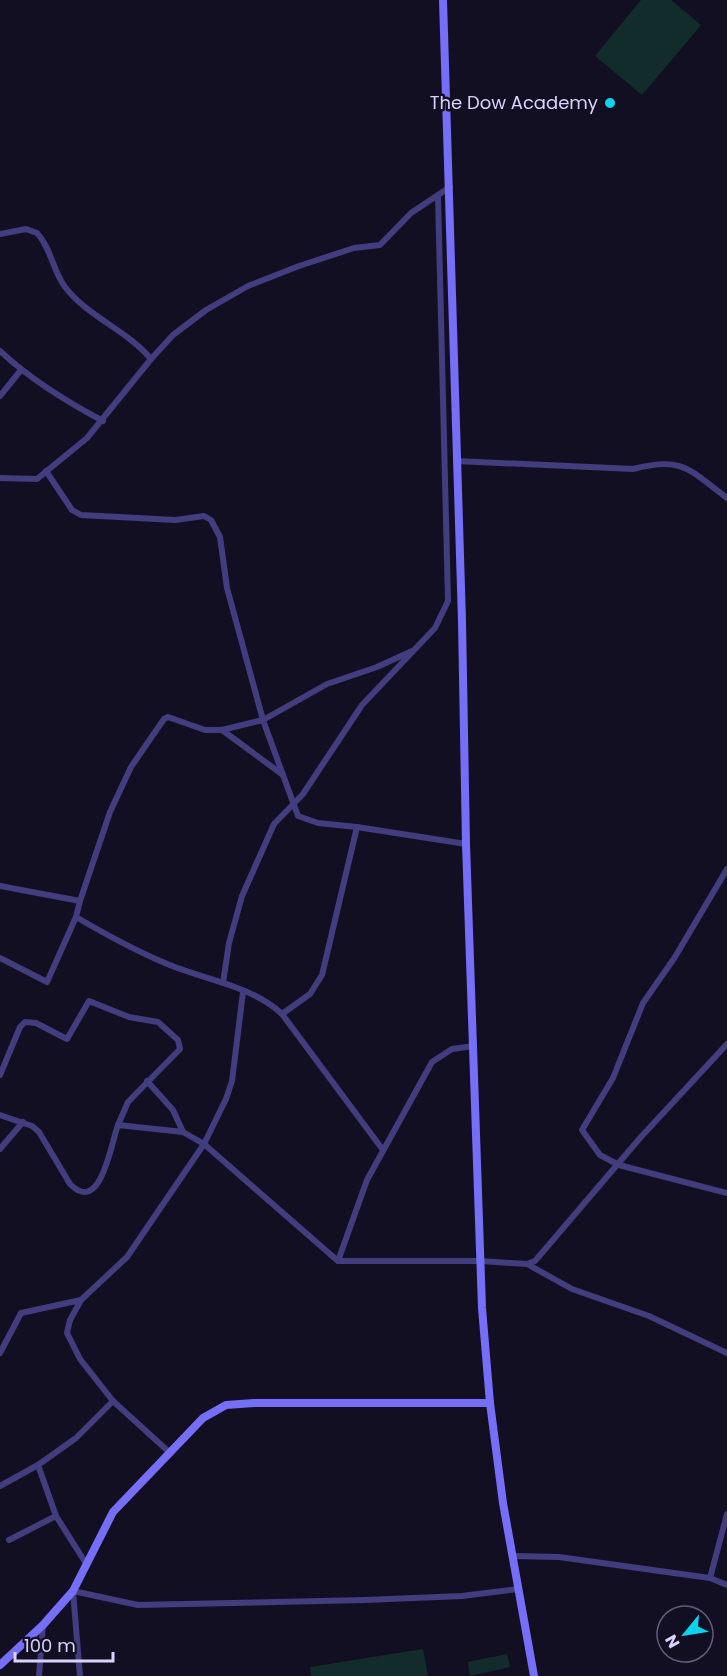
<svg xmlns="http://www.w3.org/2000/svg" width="727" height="1676" viewBox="0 0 727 1676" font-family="Poppins,sans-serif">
<rect width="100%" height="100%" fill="#130f22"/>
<!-- green -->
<g fill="#122c2c">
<polygon points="641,0 671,0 701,25 642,95 595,56"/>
<polygon points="423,1649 428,1676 311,1676 310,1667"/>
<polygon points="507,1654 510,1667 470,1676 468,1662"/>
</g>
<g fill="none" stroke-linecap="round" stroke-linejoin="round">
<!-- street -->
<g stroke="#413d7f" stroke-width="6">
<path d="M0 234 26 229 37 233C51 248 53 271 65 287 88 317 127 330 151 359"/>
<path d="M0 351C31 380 65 401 103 421"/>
<polyline points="0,396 21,370"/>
<path d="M456 461 633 469C683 456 688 469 727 498"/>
<polyline points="46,471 72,510 81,515 175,520 204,516 211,520 220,537 227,588 263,720 283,775"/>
<polyline points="0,478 37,479 87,438 151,359 173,335 206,310 248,286 299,266 354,248 380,245 411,213 450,187"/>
<polyline points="222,730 283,775 298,816 318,823 357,827"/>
<polyline points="727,869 675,957 643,1003 613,1078 582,1130 600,1155 619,1165 727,1193"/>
<path d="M0 886 80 901 76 917C105 934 134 950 165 963 204 980 251 985 282 1014L310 994 322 975 357 827 466 844"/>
<polyline points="80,901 110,812 131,767 164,719 168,717 205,730 222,730 263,720 327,684 377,667 412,651"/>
<polyline points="0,958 47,982 76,917"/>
<polyline points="223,983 229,943 242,896 274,824 303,794 362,705 435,628 448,601 438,196"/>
<polyline points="243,992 232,1081 226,1099 204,1144 338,1261 481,1261 527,1264 535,1261 640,1138 727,1044"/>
<polyline points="282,1014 383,1150"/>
<polyline points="0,1075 20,1027 25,1022 36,1023 67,1039 89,1001 129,1017 158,1022 178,1040 180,1049 128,1102 118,1125"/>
<polyline points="147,1081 173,1110 183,1132"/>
<path d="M0 1115 32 1126 39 1132 70 1184C101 1216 111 1143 118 1125L183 1132 204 1144 127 1257 81 1300 70 1320 67 1333 80 1359 113 1401 169 1452"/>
<polyline points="0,1149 23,1122"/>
<polyline points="338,1261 367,1180 432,1062 452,1049 474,1046"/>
<polyline points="527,1264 572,1289 649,1316 727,1353"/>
<polyline points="0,1353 21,1313 81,1300"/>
<polyline points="0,1486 38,1465"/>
<polyline points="9,1540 56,1516"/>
<polyline points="512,1556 559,1557 710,1578 727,1585"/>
<polyline points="87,1565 56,1516 38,1465 76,1438 113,1401"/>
<polyline points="710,1578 727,1514"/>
<polyline points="39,1676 43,1625"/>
<polyline points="80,1676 73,1591 138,1605 365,1600 462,1596 518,1589"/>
</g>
<!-- secondary -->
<g stroke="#756ff8" stroke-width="8">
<polyline points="443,0 462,621 466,844 482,1308 490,1403 503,1503 534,1676"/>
<polyline points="0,1665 43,1625 73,1591 113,1512 203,1418 226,1405 254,1403 490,1403"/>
</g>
</g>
<!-- markers -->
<circle fill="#0cd3ef" stroke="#130f22" stroke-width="2" cx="610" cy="103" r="6"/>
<g text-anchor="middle" stroke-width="5" stroke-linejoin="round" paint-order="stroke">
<!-- poi labels -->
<g font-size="18" fill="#d9d3fd" stroke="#130f22" text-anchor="end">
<text x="598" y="109">The Dow Academy</text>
</g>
</g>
<!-- north arrow -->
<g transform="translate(685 1634) rotate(240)"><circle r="28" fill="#130f22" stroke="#625d7a" stroke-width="1.5"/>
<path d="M0-4.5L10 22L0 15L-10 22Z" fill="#0cd3ef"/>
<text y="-9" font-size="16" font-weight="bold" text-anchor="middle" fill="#d9d3fd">N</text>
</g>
<!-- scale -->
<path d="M15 1652v9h98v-9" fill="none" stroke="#d9d3fd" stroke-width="3"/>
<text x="24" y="1652" font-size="18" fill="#d9d3fd" stroke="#130f22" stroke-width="4.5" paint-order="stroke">100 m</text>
</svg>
